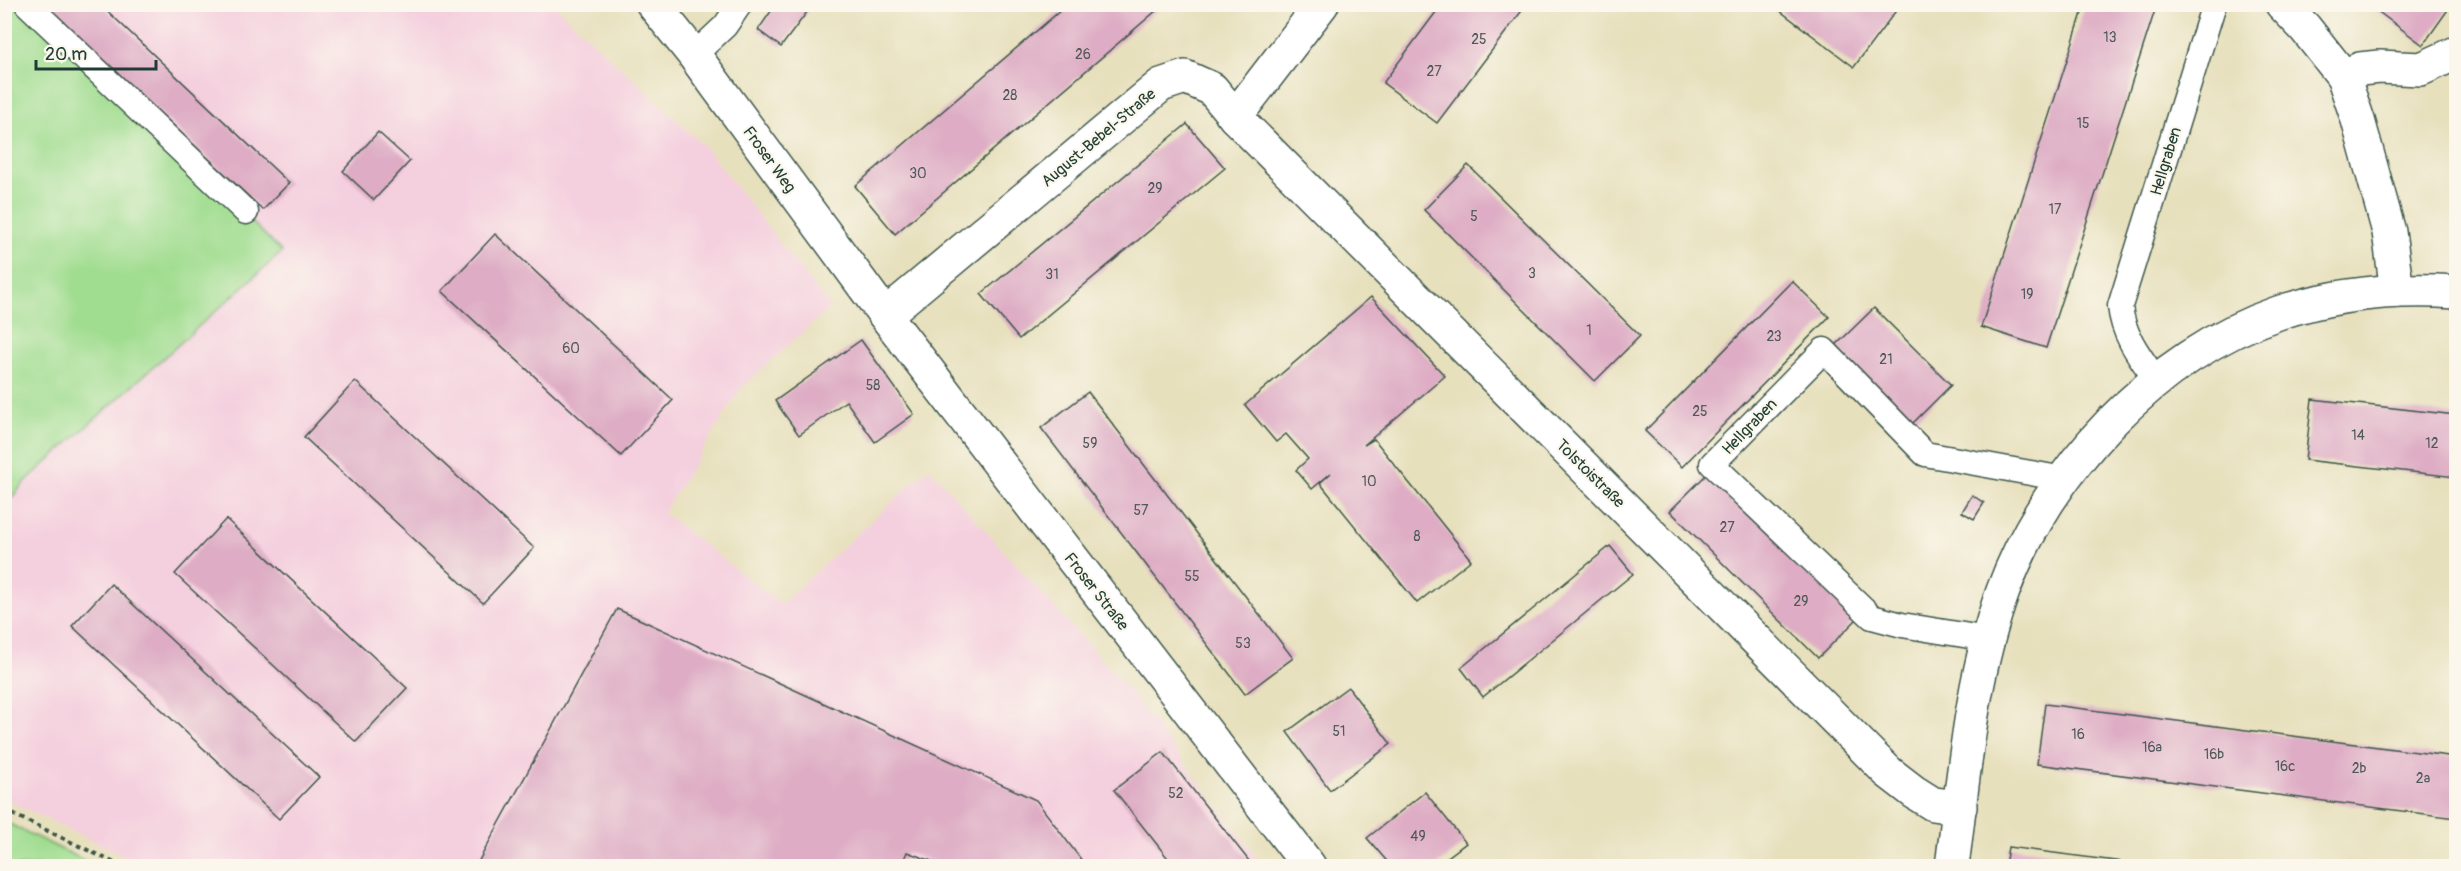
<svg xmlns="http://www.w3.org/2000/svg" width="2461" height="871" viewBox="0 0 2461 871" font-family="Pangolin,sans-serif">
<rect width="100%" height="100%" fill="#fbf7ec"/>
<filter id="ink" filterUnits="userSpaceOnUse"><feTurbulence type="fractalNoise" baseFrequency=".0167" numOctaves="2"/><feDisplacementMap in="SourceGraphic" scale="12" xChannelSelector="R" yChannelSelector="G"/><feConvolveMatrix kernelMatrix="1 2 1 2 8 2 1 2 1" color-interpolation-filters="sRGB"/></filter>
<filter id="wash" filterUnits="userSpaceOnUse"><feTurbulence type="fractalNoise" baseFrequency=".008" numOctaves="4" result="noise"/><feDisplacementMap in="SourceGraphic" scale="24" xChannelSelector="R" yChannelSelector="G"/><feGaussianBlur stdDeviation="1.35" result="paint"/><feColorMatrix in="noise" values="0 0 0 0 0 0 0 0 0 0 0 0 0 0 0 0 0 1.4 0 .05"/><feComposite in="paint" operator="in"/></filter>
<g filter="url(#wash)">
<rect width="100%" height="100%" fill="#e7e0bd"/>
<!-- built -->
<polygon fill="#f4cfde" points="36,5 554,5 705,147 830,307 741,388 663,513 781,604 929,468 1130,692 1263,866 146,866 5,799 4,505 28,479"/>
<!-- green -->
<g fill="#a1dd91" stroke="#608d62" stroke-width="1.5">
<polygon points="5,5 36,5 282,252 28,479 5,505"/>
<polygon points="5,822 96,866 5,866"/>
</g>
<g id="blocks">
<!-- building -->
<g fill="#deadc5">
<polygon points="45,4 100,4 289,183 263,210"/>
<polygon points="776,4 813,4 781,47 758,30"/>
<polygon points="1068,4 1164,4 895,234 855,186"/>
<polygon points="1442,4 1527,4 1437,123 1383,83"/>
<polygon points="1771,4 1893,4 1898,8 1854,67"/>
<polygon points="2085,4 2157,4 2046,348 1981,327"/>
<polygon points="2368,4 2452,4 2423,45"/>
<polygon points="1187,124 1225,168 1019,339 981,294"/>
<polygon points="378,132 410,161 374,200 343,171"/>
<polygon points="1468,165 1640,336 1595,381 1424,210"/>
<polygon points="495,234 673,400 621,456 442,291"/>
<polygon points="1792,281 1829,317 1682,467 1645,431"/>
<polygon points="1371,297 1445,376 1364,445 1374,439 1471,560 1417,603 1320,483 1331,473 1312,489 1296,470 1308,459 1286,434 1276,442 1245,405"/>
<polygon points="1874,308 1951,385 1912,424 1835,346"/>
<polygon points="861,340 914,414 875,442 846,401 799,435 775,401"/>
<polygon points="355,381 534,548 483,603 304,437"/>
<polygon points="1088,392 1293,658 1245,694 1041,428"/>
<polygon points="2312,399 2456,415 2456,477 2305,460"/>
<polygon points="1711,470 1858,618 1818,658 1670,511"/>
<polygon points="1972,495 1984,503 1974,519 1962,512"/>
<polygon points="226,519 407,688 356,742 175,574"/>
<polygon points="1610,546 1633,574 1483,697 1461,668"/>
<polygon points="111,584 319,777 279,819 72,626"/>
<polygon points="617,609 1036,800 1086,866 945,866 907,852 901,866 476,866"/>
<polygon points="1348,687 1391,744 1330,790 1287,732"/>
<polygon points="2045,704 2456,757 2456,818 2037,764"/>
<polygon points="1163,752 1253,866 1174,866 1114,790"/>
<polygon points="1425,792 1466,843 1436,866 1391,866 1367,838"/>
<polygon points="2008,847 2147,865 2146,866 2005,866"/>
</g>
</g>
</g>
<g filter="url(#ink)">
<use href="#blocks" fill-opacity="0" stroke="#3d5549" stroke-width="1.5"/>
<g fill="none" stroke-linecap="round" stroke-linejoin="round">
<defs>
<g id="service">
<polyline points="27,4 246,212"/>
<polyline points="694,55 725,26 740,4"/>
<path d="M2157 381C2140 357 2123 336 2120 306L2214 4"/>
<polyline points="1988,639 1902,625 1872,617 1712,464 1824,350 1925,454 2064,479"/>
</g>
<g id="minor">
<polyline points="653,4 694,55 885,315 1309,866"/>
<polyline points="2282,4 2305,28 2343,76 2358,120 2389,232 2397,291"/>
<polyline points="2343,76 2360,69 2379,67 2421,69 2456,53"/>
<polyline points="1235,117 1888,772 1914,792 1933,804 1960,807"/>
<polyline points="885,315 1161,85 1185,77 1212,89 1235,117 1322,4"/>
<path d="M1952 866C1964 774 1971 679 2003 591 2047 471 2154 355 2278 313 2335 294 2397 288 2456 292"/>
</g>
</defs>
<!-- service casing -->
<use href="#service" stroke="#3d5549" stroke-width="27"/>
<!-- minor casing -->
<use href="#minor" stroke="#3d5549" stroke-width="36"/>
<!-- path -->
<polyline stroke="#3d5549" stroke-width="4" stroke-dasharray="4.5 4.5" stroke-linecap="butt" points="4,810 121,866"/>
<!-- service -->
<use href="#service" stroke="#fff" stroke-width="24"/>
<!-- minor -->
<use href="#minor" stroke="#fff" stroke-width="33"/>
</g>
</g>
<g text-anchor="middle" stroke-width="4.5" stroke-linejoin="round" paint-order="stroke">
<!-- number labels -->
<g font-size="14" fill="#4f5958">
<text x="2110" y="42">13</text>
<text x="1479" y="44">25</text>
<text x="1083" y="59">26</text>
<text x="1434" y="76">27</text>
<text x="1010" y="100">28</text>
<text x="2083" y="128">15</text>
<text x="918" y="178">30</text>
<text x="1155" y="193">29</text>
<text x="2055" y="214">17</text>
<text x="1474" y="221">5</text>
<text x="1532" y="278">3</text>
<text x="1052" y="279">31</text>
<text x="2027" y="299">19</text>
<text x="1589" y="335">1</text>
<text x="1774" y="341">23</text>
<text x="571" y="353">60</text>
<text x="1886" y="364">21</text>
<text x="873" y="390">58</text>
<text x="1700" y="416">25</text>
<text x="2358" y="440">14</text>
<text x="1090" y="448">59</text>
<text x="2432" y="448">12</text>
<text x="1369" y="486">10</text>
<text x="1141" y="515">57</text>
<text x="1727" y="532">27</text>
<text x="1417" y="541">8</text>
<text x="1192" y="581">55</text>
<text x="1801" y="606">29</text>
<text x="1243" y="648">53</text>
<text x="1339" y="736">51</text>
<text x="2078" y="739">16</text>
<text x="2152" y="752">16a</text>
<text x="2214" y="759">16b</text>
<text x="2285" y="771">16c</text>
<text x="2359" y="773">2b</text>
<text x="2423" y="783">2a</text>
<text x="1176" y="798">52</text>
<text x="1418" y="841">49</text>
</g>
<!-- street labels -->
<g font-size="16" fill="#1f3d34" stroke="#fbf7ec">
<text transform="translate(1098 137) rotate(-40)" y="6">August-Bebel-Straße</text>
<text transform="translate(770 159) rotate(54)" y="6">Froser Weg</text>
<text transform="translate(2165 161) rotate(-73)" y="6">Hellgraben</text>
<text transform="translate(1749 426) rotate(-46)" y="6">Hellgraben</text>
<text transform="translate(1591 473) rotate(45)" y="6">Tolstoistraße</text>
<text transform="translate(1097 591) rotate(52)" y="6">Froser Straße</text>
</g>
</g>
<!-- margin -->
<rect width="2461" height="871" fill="none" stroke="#fbf7ec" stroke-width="24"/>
<!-- scale -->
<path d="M36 60v9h120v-9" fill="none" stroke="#1f3d34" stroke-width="3"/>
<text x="45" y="60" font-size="18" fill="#1f3d34" stroke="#fbf7ec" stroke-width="4.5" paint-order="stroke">20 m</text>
</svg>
